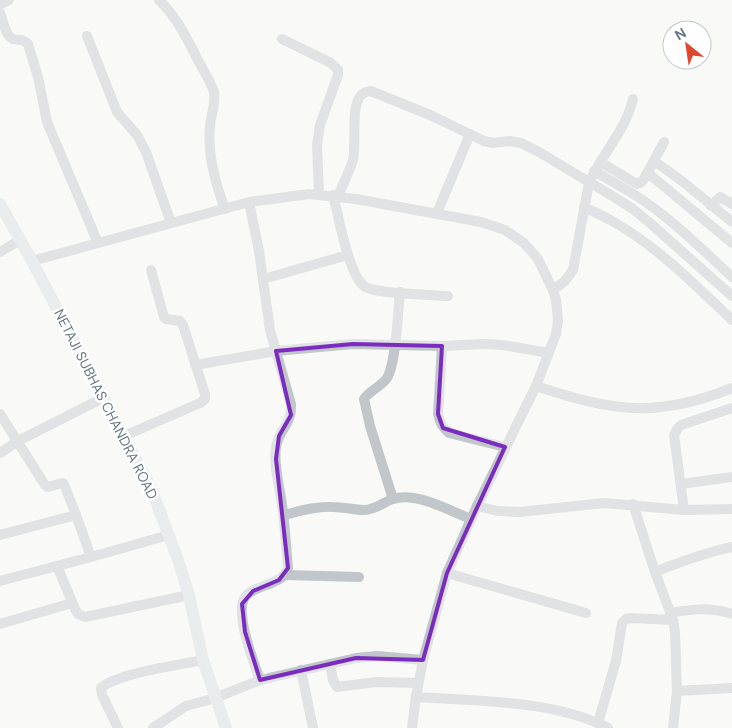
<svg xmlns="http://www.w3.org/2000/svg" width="732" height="728" viewBox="0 0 732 728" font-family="'DM Sans',sans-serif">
<rect width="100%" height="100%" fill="#f9f9f7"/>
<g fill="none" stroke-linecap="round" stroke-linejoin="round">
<!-- minor -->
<g stroke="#c0c6c9" stroke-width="10">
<path d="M159 0C178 18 188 41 200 64 205 73 211 83 214 92 216 104 211 114 210 126 207 153 216 185 225 209"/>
<polyline points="0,5 9,0"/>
<path d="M0 13C3 20 5 36 13 39 19 41 23 38 28 44L38 77 47 122 98 243"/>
<polyline points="87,36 117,112 137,135 146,152 171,223"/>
<polyline points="282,39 331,63 338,70 338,75 320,125 317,145 319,194"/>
<polyline points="654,161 682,181 732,222"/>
<polyline points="600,162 637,184 640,183 644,179 664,142"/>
<path d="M594 171C611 181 628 190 644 201 676 223 704 251 732 277"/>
<polyline points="648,173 732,243"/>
<path d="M333 195C339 217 348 273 364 286 374 294 432 295 448 296"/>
<path d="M338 196C343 184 349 173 353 160 357 146 349 100 364 93 364 92 371 91 371 91L430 115 484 141 493 143 509 141 521 143 539 152 614 197 633 209 650 223 732 296"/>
<polyline points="711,206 720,197 732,204"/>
<path d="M584 207C594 212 603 216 612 221 656 245 696 286 732 320"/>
<polyline points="437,213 470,134"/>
<polyline points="0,252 20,240"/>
<path d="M32 261 249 202 309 194 356 199 481 222 505 230 524 243 538 259 553 290 556 300 558 320 556 334 536 386 477 506 447 573 423 660 416 697C475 701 555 700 608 728"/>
<polyline points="263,279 348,255"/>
<path d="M553 290 565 281 573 270 589 183C602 154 626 130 633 99"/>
<path d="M442 346 438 414C440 423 442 427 449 433L505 447"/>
<polyline points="195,365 276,351 353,344 442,346 485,344 503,345 549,353"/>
<path d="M536 386C611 411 656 419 732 388"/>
<polyline points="0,414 45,485 48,487 62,483 64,484 76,515"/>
<polyline points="124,436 200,403 205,399 205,394 183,325 180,321 166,319 164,317 151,270"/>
<polyline points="0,453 18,441 103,398"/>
<polyline points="681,484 732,477"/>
<path d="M393 499 370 426 364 399C370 390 381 387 387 378 396 364 398 311 400 292"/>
<polyline points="633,504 655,572 673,620 675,632 677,691 673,728"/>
<polyline points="477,506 497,511 520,512 604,503 684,510 732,509"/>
<polyline points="684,510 674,435 678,428 681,425 732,408"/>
<path d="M284 515C300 511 316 506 333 507 344 507 354 510 364 510 376 510 383 502 393 499 415 491 450 511 471 519"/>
<polyline points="0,535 76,515 91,557 169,535"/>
<polyline points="57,566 75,609 78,614 85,617 189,595"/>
<path d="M655 572C680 562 705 553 732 547"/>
<polyline points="447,573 586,613"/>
<polyline points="286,575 359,577"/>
<polyline points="0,581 91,557"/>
<path d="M670 613C692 609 710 607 732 614"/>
<polyline points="0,624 72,603"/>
<polyline points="330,664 333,680 337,687 376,682 418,683"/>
<polyline points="301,670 313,728"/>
<polyline points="260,680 356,658 377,656 423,660"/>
<polyline points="677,691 732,688"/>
<polyline points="598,723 616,661 622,623 626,619 631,618 673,620"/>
<path d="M118 728 102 695 101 688C117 673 180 665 203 660"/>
<path d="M153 728 186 706 215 698 260 680C254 663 234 613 245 597 250 590 261 587 269 584 278 580 285 578 288 568 286 547 285 526 282 505 280 487 273 465 276 447 279 429 292 425 291 404L270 330 259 251 249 202"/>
<polyline points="412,728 416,697"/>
</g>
<!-- major -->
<polyline stroke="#d6dbde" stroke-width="12" points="0,204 32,261 151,488 178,560 189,595 203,660 226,728"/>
</g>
<!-- marked area -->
<path d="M0 0H732V728H0ZM353 344 442 346 438 414 443 428 505 447 447 573 423 660 356 658 260 680 245 632 242 604 253 591 279 580 288 568 276 459 279 436 291 415 276 351Z" fill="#f9f9f7" fill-opacity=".55" fill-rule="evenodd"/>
<path fill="none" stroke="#7b2cbf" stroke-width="4" stroke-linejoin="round" d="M353 344 442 346 438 414 443 428 505 447 447 573 423 660 356 658 260 680 245 632 242 604 253 591 279 580 288 568 276 459 279 436 291 415 276 351Z"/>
<g text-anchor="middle" stroke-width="5" stroke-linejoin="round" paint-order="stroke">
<!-- street labels -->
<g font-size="14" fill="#657881" stroke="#fff">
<text transform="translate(106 404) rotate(63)" y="5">NETAJI SUBHAS CHANDRA ROAD</text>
</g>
</g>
<!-- north arrow -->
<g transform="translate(687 45) rotate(330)"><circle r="24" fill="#ffffff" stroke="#c1c9cd"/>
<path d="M0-4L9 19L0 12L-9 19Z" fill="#df4731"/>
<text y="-8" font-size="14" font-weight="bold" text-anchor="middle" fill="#657881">N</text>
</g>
</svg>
